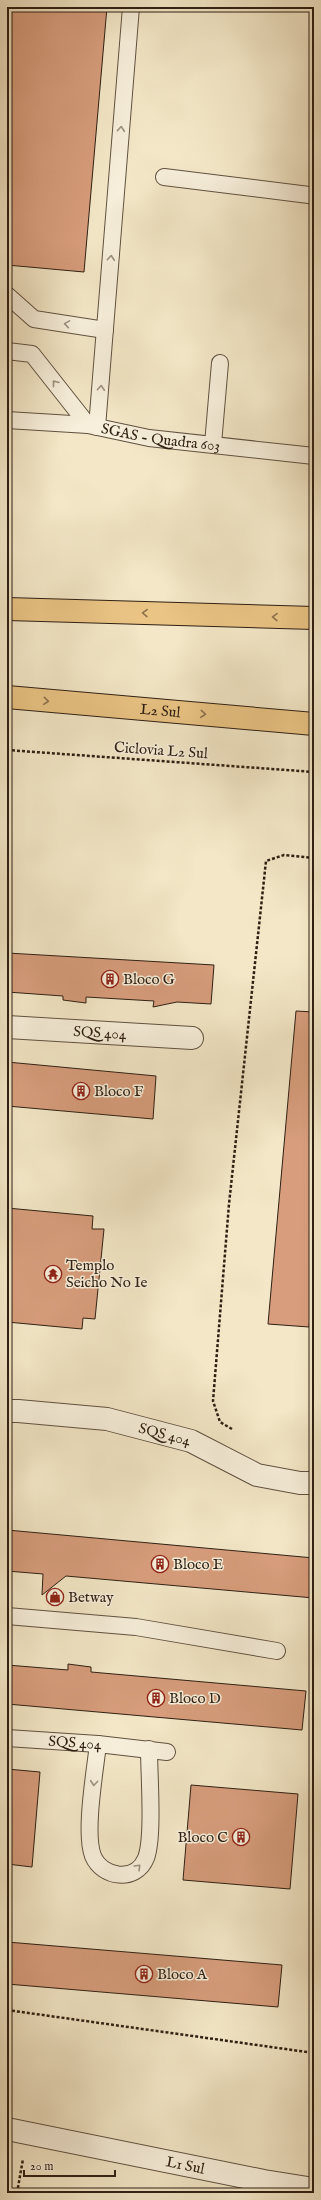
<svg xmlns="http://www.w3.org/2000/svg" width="321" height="2200" viewBox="0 0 321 2200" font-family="'IM FELL English',serif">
<rect width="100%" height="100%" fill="#f3e7c7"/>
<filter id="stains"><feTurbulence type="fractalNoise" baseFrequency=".005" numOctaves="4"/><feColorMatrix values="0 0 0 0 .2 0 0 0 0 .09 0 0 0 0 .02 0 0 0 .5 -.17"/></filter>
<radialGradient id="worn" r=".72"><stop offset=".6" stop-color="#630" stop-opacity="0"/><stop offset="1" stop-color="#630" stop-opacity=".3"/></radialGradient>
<!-- building -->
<g fill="#d79d7c" stroke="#2e1f13">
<polygon points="7,7 107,7 84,272 7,265"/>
<polygon points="7,953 214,965 211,1004 177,1002 153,1007 154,1001 86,997 86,1003 63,1000 63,996 7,992"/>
<polygon points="296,1011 314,1012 314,1273 309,1327 268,1324"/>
<polygon points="7,1062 156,1076 153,1119 7,1106"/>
<polygon points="7,1208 93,1216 92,1229 104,1229 95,1319 83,1318 82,1329 7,1322"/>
<polygon points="7,1530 314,1558 314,1598 66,1576 42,1595 43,1574 7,1571"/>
<polygon points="68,1664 91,1667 91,1672 306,1691 302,1730 7,1704 7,1665 68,1670"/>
<polygon points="7,1769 40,1772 32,1867 7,1864"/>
<polygon points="191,1785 298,1794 290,1889 183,1880"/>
<polygon points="7,1942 282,1965 278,2007 7,1984"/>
</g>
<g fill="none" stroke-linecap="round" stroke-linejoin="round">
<defs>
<g id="lane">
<polyline points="164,177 309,195"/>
<polyline points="7,295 34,319 105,330"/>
<polyline points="7,351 32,354 88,425"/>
<path id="s1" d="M7 420 88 425 149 438 314 456"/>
<polyline points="97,427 131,7"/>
<polyline points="213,444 220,363"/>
<polyline points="7,1616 136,1627 277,1651"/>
<path id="s2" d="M7 1738 98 1744 167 1752"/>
<path d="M98 1744C95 1771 84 1833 93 1856 102 1878 136 1883 146 1858 154 1837 149 1775 149 1749"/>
</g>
<g id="street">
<path id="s3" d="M7 1027 192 1038"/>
<path id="s4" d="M7 1411H18L107 1419 191 1441 257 1475 300 1483H314"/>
<path id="s5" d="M7 2129 264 2181 314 2189"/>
</g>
<g id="primary">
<polyline points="7,609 314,618"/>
<path id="s6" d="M7 697 314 724"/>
</g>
</defs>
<!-- lane casing -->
<use href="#lane" stroke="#5f5140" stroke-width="18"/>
<!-- street casing -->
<use href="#street" stroke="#5f5140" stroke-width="24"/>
<!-- primary casing -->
<use href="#primary" stroke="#2e1f13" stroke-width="24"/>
<!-- path -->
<g stroke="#2e1f13" stroke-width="2.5" stroke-dasharray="3 2" stroke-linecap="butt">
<polyline points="7,750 314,772"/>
<polyline points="232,1429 220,1422 213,1401 229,1204 266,861 284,855 314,858"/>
<polyline points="7,2010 314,2053"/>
<polyline points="17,2193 23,2159"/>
</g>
<!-- lane -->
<use href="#lane" stroke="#f7efdb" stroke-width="16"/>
<!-- street -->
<use href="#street" stroke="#f7efdb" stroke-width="22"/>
<!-- primary -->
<use href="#primary" stroke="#eac484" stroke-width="22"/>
</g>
<!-- one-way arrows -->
<defs><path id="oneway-chevron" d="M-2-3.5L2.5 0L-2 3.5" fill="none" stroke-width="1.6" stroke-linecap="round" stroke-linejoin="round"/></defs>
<g stroke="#9d9181">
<use href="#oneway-chevron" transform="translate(121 129) rotate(-85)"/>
<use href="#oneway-chevron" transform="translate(111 258) rotate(-85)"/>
<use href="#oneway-chevron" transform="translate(67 324) rotate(-171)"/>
<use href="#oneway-chevron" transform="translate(55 383) rotate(-128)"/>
<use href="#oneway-chevron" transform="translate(101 388) rotate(-86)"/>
<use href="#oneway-chevron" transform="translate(94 1783) rotate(95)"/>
<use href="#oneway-chevron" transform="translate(138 1867) rotate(-45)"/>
</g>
<g stroke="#8c724c">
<use href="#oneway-chevron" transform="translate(145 613) rotate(-178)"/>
<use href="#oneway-chevron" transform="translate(275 617) rotate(-178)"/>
<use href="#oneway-chevron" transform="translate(46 701) rotate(5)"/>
<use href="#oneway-chevron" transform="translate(203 714) rotate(5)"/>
</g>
<!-- icons -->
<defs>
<symbol id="building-ring" viewBox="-11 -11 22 22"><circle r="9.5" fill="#f7efdb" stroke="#8f2418" stroke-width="1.5"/><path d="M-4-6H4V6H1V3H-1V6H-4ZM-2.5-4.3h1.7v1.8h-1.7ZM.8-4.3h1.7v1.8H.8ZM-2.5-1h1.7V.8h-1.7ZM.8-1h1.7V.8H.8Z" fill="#8f2418"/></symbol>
<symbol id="temple-ring" viewBox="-11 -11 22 22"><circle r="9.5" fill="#f7efdb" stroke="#8f2418" stroke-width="1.5"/><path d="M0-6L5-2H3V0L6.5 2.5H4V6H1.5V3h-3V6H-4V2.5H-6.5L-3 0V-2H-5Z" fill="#8f2418"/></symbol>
<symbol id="shop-ring" viewBox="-11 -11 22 22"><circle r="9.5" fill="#f7efdb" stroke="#8f2418" stroke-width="1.5"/><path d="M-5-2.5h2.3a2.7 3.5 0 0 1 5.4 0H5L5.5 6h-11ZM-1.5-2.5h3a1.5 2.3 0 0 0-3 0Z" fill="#8f2418"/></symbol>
</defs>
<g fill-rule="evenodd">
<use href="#building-ring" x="100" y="969" width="20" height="20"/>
<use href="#building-ring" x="71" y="1081" width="20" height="20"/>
<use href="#temple-ring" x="43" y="1264" width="20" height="20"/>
<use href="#building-ring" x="150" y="1554" width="20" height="20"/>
<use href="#shop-ring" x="45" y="1587" width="20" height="20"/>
<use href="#building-ring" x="146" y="1688" width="20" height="20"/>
<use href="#building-ring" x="231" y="1827" width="20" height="20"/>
<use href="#building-ring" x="134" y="1964" width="20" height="20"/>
</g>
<g text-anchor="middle" stroke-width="3" stroke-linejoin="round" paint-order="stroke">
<!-- street labels -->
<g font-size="15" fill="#2e1f13" stroke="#f7efdb">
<text dy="5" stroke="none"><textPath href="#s1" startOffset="155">SGAS - Quadra 603</textPath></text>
<text dy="5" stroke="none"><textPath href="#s6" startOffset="154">L2 Sul</textPath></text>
<text transform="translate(161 750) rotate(4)" y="5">Ciclovia L2 Sul</text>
<text dy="5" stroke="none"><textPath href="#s3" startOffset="93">SQS 404</textPath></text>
<text dy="5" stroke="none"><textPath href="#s4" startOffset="160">SQS 404</textPath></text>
<text dy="5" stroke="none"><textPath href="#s2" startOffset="68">SQS 404</textPath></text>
<text dy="5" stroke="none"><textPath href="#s5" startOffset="182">L1 Sul</textPath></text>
</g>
<!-- poi labels -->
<g font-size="15" fill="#2e1f13" stroke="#f7efdb" text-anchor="start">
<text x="123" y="984">Bloco G</text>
<text x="94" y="1096">Bloco F</text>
<text x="66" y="1270">Templo<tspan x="66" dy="17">Seicho No Ie</tspan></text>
<text x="173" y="1569">Bloco E</text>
<text x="68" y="1602">Betway</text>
<text x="169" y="1703">Bloco D</text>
<text x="228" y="1842" text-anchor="end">Bloco C</text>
<text x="157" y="1979">Bloco A</text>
</g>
</g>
<!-- margin -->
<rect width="321" height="2200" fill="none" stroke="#f3e7c7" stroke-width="24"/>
<rect x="8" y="8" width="305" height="2184" fill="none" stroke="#2e1f13" stroke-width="2"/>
<rect x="12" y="12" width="297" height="2176" fill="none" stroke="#2e1f13"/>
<!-- scale -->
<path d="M24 2170v6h91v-6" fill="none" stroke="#2e1f13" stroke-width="2"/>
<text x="30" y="2170" font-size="12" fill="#2e1f13" stroke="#f7efdb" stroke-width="3" paint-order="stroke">20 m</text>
<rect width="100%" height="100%" filter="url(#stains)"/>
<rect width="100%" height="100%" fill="url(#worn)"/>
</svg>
